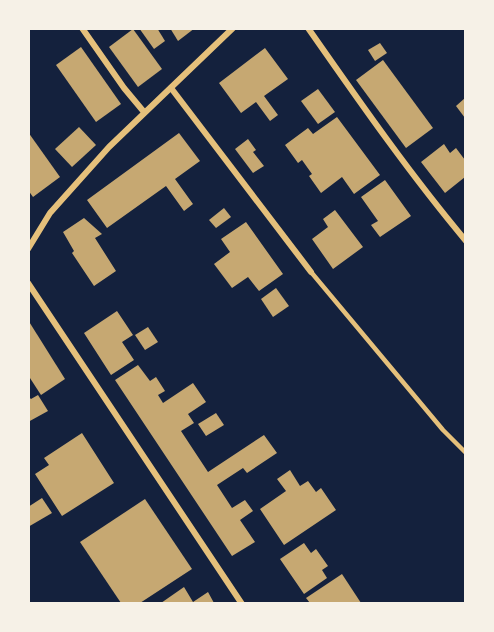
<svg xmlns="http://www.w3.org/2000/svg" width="494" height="632" viewBox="0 0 494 632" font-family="'Asap Condensed',sans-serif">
<rect width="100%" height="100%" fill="#14213d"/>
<!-- building -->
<g fill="#c6a872">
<polygon points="139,28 157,28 165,41 154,49"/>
<polygon points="170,28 195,28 178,41"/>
<polygon points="133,29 162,69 138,87 109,47"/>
<polygon points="380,43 387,53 375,61 368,50"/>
<polygon points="81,47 121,104 96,122 56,65"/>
<polygon points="265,48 288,79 264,96 278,115 270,121 256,102 241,113 219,83"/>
<polygon points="383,60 433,128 406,148 356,80"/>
<polygon points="318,89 335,112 318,124 301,101"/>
<polygon points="465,98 465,118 456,106"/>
<polygon points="337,117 380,175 354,194 342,177 321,193 309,176 312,174 302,160 298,163 285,145 308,128 313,134"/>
<polygon points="79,127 96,145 72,167 55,149"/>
<polygon points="28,132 60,177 33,197 28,190"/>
<polygon points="179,133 200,161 175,179 193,204 184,211 166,186 107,228 87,200"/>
<polygon points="248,139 256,150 253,152 264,166 253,173 235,149"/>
<polygon points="444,144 450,153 456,148 465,160 465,177 445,193 421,162"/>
<polygon points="385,180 411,216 380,237 371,225 378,221 361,197"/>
<polygon points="224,208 231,217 216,228 209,220"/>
<polygon points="335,210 363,247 333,269 312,239 328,227 323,219"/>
<polygon points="84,218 102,234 95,238 116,271 94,286 72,253 74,251 63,232"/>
<polygon points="246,222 283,274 259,291 248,277 232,288 214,264 230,252 221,239"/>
<polygon points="276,288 289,306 273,317 261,299"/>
<polygon points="117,311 133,335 122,342 134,360 111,375 84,333"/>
<polygon points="28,320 65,379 41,395 28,375"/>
<polygon points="148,327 158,342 145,350 135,335"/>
<polygon points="138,365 150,381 156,377 165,391 158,395 163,403 193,383 206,402 188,414 194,423 181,431 208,472 264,435 277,453 247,473 243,468 217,485 232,508 245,500 253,511 240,520 255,542 232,556 115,380"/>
<polygon points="38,395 48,411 28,422 28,396 31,399"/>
<polygon points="216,413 224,425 206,436 198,424"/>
<polygon points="82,433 114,483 62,516 35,474 49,465 44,458"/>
<polygon points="290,470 300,486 308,481 316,492 321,488 336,510 284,545 260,509 286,491 277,479"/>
<polygon points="42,498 52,513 28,527 28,507"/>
<polygon points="145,499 192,569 140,603 121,603 80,542"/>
<polygon points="304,543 311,553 316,549 328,566 322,570 327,578 304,594 280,559"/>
<polygon points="342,574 361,603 310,603 306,598"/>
<polygon points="184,587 193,602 208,592 214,603 161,603"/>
</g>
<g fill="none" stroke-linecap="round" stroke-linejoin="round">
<!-- service -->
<polyline stroke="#e5c07b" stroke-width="4.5" points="311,272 443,430 466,453"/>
<!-- minor -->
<g stroke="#e5c07b" stroke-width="6">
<polyline points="82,28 124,88 144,112"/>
<path d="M308 28C359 101 409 173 466 241"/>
<polyline points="171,88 311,272"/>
<polyline points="28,249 50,213 109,147 233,28"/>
<polyline points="28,283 242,604"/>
</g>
</g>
<!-- border -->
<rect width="494" height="632" fill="none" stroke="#f6f1e7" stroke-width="60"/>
</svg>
